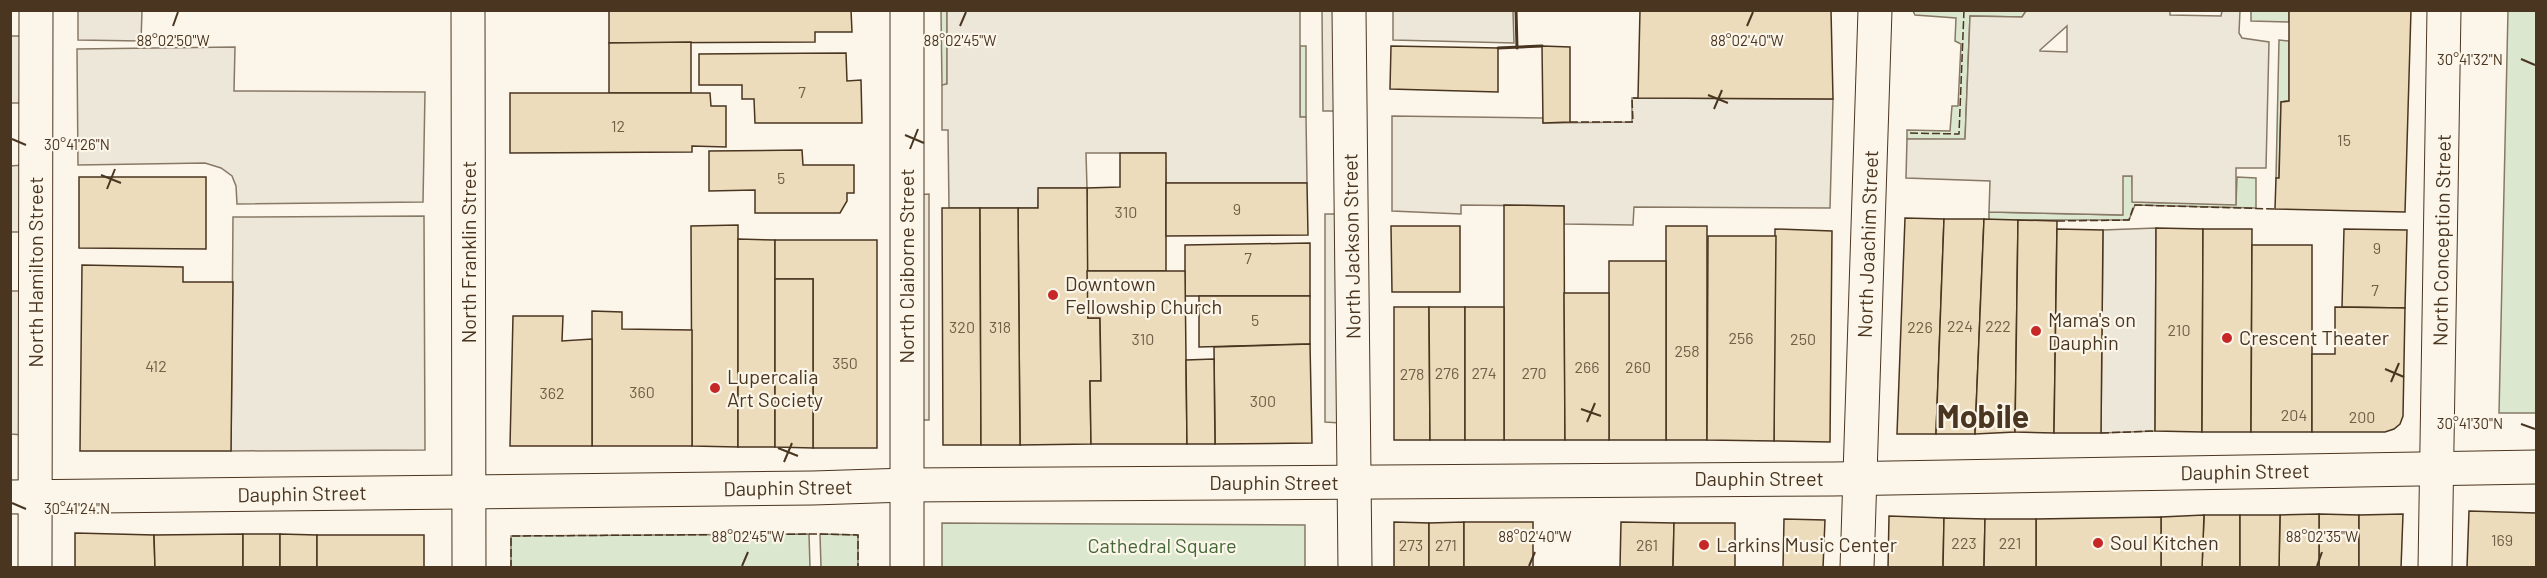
<svg xmlns="http://www.w3.org/2000/svg" width="2547" height="578" viewBox="0 0 2547 578" font-family="Barlow,sans-serif">
<rect width="100%" height="100%" fill="#fbf6e9"/>
<!-- green -->
<g fill="#dce7d0" stroke="#887966" stroke-width="1.5">
<polygon points="941,11 947,11 947,84 942,85"/>
<polygon points="1913,11 2026,11 2022,17 1970,16 1965,140 1907,139 1907,130 1950,131 1952,106 1958,106 1961,44 1955,41 1956,18 1915,15"/>
<polygon points="2251,11 2289,11 2289,22 2251,21"/>
<polygon points="2508,11 2536,11 2536,413 2499,413"/>
<polygon points="2279,40 2289,41 2289,101 2281,102 2279,178 2276,178"/>
<rect x="1300" y="46" width="6" height="71"/>
<polygon points="2122,176 2132,176 2133,202 2236,204 2237,177 2256,178 2256,208 2135,205 2129,220 1989,220 1989,212 2122,215"/>
<polygon points="942,523 1305,525 1305,567 942,567"/>
<polygon points="809,534 810,567 511,567 511,536"/>
<polygon points="820,534 858,535 858,567 821,567"/>
</g>
<!-- parking -->
<g fill="#ede7d9" stroke="#887966" stroke-width="1.5" fill-rule="evenodd">
<polygon points="78,11 142,11 141,41 78,40"/>
<polygon points="947,11 1300,11 1300,117 1306,117 1307,183 1166,183 1165,153 1086,153 1087,188 1039,188 1038,208 949,208 948,130 942,130 942,85 947,84"/>
<polygon points="1322,11 1336,11 1337,111 1323,111"/>
<polygon points="1393,11 1513,11 1514,43 1393,40"/>
<path d="M2026 11 2170 10V15L2221 16 2222 11H2240L2239 33 2242 38 2269 42 2266 168H2236V205L2132 202V176H2123V215L1989 212 1990 181 1906 178 1907 139H1965L1970 16 2022 17ZM2067 26V52L2040 51V50Z"/>
<polygon points="10,36 21,36 22,103 11,103"/>
<polygon points="235,47 234,91 425,92 423,202 237,204 236,186 232,176 221,168 205,163 78,165 77,49"/>
<polygon points="1632,98 1833,99 1830,208 1634,207 1633,225 1564,224 1564,206 1461,205 1461,214 1392,211 1392,116 1543,118 1543,123 1632,122"/>
<polygon points="23,165 21,232 11,232 10,166"/>
<polygon points="929,194 929,420 916,420 915,195"/>
<polygon points="1325,214 1337,214 1340,423 1325,422"/>
<polygon points="424,216 425,450 231,451 233,217"/>
<polygon points="2156,228 2155,431 2101,433 2103,230"/>
<polygon points="10,291 23,291 23,435 11,434"/>
</g>
<!-- building -->
<g fill="#ecdcbc" stroke="#4a3520" stroke-width="1.5">
<polygon points="609,10 851,10 852,32 815,32 815,42 609,43"/>
<polygon points="1640,10 1831,10 1833,99 1638,98"/>
<polygon points="2289,10 2411,10 2405,212 2275,209 2276,178 2279,178 2281,102 2289,101"/>
<polygon points="691,42 691,93 609,93 609,43"/>
<polygon points="1391,46 1498,48 1498,92 1390,89"/>
<polygon points="1542,46 1570,47 1570,122 1543,123"/>
<polygon points="846,53 847,81 861,80 862,123 755,123 754,99 742,99 742,85 699,85 699,54"/>
<polygon points="510,93 710,93 711,106 726,106 726,147 692,146 692,152 510,153"/>
<polygon points="802,150 803,165 854,165 854,193 847,193 847,201 840,213 755,213 755,190 709,191 709,151"/>
<polygon points="1120,153 1166,153 1166,271 1087,271 1087,188 1120,187"/>
<polygon points="79,177 206,177 206,249 79,248"/>
<polygon points="1166,183 1307,183 1308,235 1166,236"/>
<polygon points="1038,188 1087,188 1088,318 1100,318 1101,381 1090,381 1091,444 1020,445 1018,208 1038,208"/>
<polygon points="1504,205 1564,206 1565,440 1504,440"/>
<polygon points="942,208 980,208 981,445 943,445"/>
<polygon points="980,208 1018,208 1020,445 981,445"/>
<polygon points="1905,218 1944,219 1936,434 1897,434"/>
<polygon points="1944,219 1984,219 1975,434 1936,434"/>
<polygon points="1984,219 2018,220 2015,432 1975,434"/>
<polygon points="2018,220 2057,221 2054,433 2015,432"/>
<polygon points="738,225 738,447 692,446 691,226"/>
<polygon points="1391,226 1460,226 1460,292 1392,292"/>
<rect x="1666" y="226" width="41" height="214"/>
<polygon points="2156,228 2203,229 2202,432 2155,431"/>
<polygon points="1775,229 1832,231 1830,442 1774,441"/>
<polygon points="2057,229 2103,230 2101,433 2054,433"/>
<polygon points="2203,229 2252,229 2251,432 2202,432"/>
<polygon points="2344,229 2407,230 2405,308 2342,307"/>
<polygon points="1708,236 1776,236 1774,441 1707,440"/>
<polygon points="738,239 775,240 775,447 738,447"/>
<polygon points="775,240 877,240 877,448 813,448 813,279 775,279"/>
<polygon points="1310,243 1310,296 1185,296 1185,245"/>
<polygon points="2252,245 2312,245 2312,432 2251,432"/>
<rect x="1609" y="261" width="57" height="179"/>
<polygon points="82,265 183,267 183,282 233,282 231,451 80,451"/>
<polygon points="1087,271 1185,271 1187,444 1091,444 1090,381 1101,381 1100,318 1088,318"/>
<polygon points="775,279 813,279 813,448 775,447"/>
<polygon points="1564,293 1609,293 1609,440 1565,440"/>
<polygon points="1199,296 1310,296 1310,344 1199,347"/>
<polygon points="1394,307 1429,307 1430,440 1394,440"/>
<polygon points="1429,307 1465,307 1465,440 1430,440"/>
<rect x="1465" y="307" width="39" height="133"/>
<polygon points="2335,307 2405,308 2403,416 2400,424 2394,429 2385,432 2312,432 2312,354 2335,354"/>
<polygon points="592,311 622,312 622,329 692,330 692,446 592,446"/>
<polygon points="513,316 563,316 562,341 592,339 592,446 510,446"/>
<polygon points="1310,344 1312,443 1215,444 1214,347"/>
<polygon points="1214,359 1215,444 1187,444 1186,360"/>
<polygon points="2469,511 2536,513 2536,568 2467,568"/>
<polygon points="2319,514 2359,515 2359,568 2319,568"/>
<polygon points="2319,514 2319,568 2279,568 2280,515"/>
<polygon points="2403,514 2401,568 2359,568 2359,515"/>
<polygon points="2204,515 2240,515 2240,568 2202,568"/>
<polygon points="2204,515 2202,568 2161,568 2161,517"/>
<polygon points="2240,515 2280,515 2279,568 2240,568"/>
<polygon points="1889,516 1944,518 1943,568 1888,568"/>
<polygon points="2161,517 2161,568 2036,568 2036,519"/>
<polygon points="1944,518 1985,519 1984,568 1943,568"/>
<polygon points="1784,519 1825,520 1823,568 1783,568"/>
<polygon points="1985,519 2036,519 2036,568 1984,568"/>
<polygon points="1394,522 1429,523 1429,568 1394,568"/>
<polygon points="1464,522 1464,568 1429,568 1429,523"/>
<rect x="1464" y="522" width="69" height="46"/>
<polygon points="1621,522 1674,523 1673,568 1620,568"/>
<polygon points="1674,523 1735,523 1735,568 1673,568"/>
<polygon points="75,533 154,535 155,568 75,568"/>
<polygon points="243,534 243,568 155,568 154,535"/>
<rect x="243" y="534" width="37" height="34"/>
<polygon points="280,534 317,535 317,568 280,568"/>
<rect x="317" y="535" width="107" height="33"/>
</g>
<g fill="none" stroke-linecap="round" stroke-linejoin="round">
<defs>
<g id="street">
<polyline points="468,10 469,568"/>
<polyline points="907,10 907,568"/>
<polyline points="1349,10 1355,568"/>
<polyline points="35,568 36,10"/>
<polyline points="1857,568 1875,10"/>
<polyline points="2435,568 2444,10"/>
</g>
<polyline id="secondary" points="10,497 813,488 907,485 1833,479 2536,467"/>
</defs>
<!-- street casing -->
<use href="#street" stroke="#4a3520" stroke-width="35"/>
<!-- secondary casing -->
<use href="#secondary" stroke="#4a3520" stroke-width="35"/>
<!-- street -->
<use href="#street" stroke="#fbf6e9" stroke-width="33"/>
<!-- secondary -->
<use href="#secondary" stroke="#fbf6e9" stroke-width="33"/>
<!-- fence -->
<g stroke="#4a3520" stroke-width="1.5" stroke-dasharray="8 3" stroke-linecap="butt">
<polyline points="1570,122 1633,122 1632,98 1638,98"/>
<polyline points="1910,133 1959,134 1964,10"/>
<polyline points="2057,221 2129,220 2134,205 2275,209"/>
<polyline points="2101,433 2155,431"/>
<polyline points="511,568 511,536 820,534 858,535 858,568"/>
</g>
<!-- wall -->
<g stroke="#4a3520" stroke-width="3">
<polyline points="1516,10 1517,48"/>
<polyline points="1498,48 1542,46"/>
</g>
</g>
<!-- ticks -->
<path fill="none" stroke="#4a3520" stroke-width="2" d="M173 26 178 12M960 26 966 12M1747 26 1753 12M2521 59 2535 65M1708 95 1728 103M1714 109 1722 90M905 135 924 143M12 139 26 145M910 149 918 129M101 175 121 183M107 189 115 169M2385 369 2404 377M2391 382 2399 363M1581 409 1601 416M1587 422 1595 403M2521 424 2535 429M778 448 798 456M784 462 792 443M12 503 26 509M742 566 748 552M1529 566 1535 552M2317 566 2322 552"/>
<!-- markers -->
<g fill="#c62828" stroke="#fbf6e9" stroke-width="2">
<circle cx="1053" cy="295" r="6"/>
<circle cx="2036" cy="331" r="6"/>
<circle cx="2227" cy="338" r="6"/>
<circle cx="715" cy="388" r="6"/>
<circle cx="2098" cy="543" r="6"/>
<circle cx="1704" cy="545" r="6"/>
</g>
<g text-anchor="middle" stroke-width="4.5" stroke-linejoin="round" paint-order="stroke">
<!-- number labels -->
<g font-size="16" fill="#725f47">
<text x="802" y="98">7</text>
<text x="618" y="132">12</text>
<text x="2344" y="146">15</text>
<text x="781" y="184">5</text>
<text x="1237" y="215">9</text>
<text x="1126" y="218">310</text>
<text x="2377" y="254">9</text>
<text x="1248" y="264">7</text>
<text x="2375" y="296">7</text>
<text x="1255" y="326">5</text>
<text x="1960" y="332">224</text>
<text x="1998" y="332">222</text>
<text x="962" y="333">320</text>
<text x="1000" y="333">318</text>
<text x="1920" y="333">226</text>
<text x="2179" y="336">210</text>
<text x="1741" y="344">256</text>
<text x="1143" y="345">310</text>
<text x="1803" y="345">250</text>
<text x="1687" y="357">258</text>
<text x="845" y="369">350</text>
<text x="156" y="372">412</text>
<text x="1587" y="373">266</text>
<text x="1638" y="373">260</text>
<text x="1447" y="379">276</text>
<text x="1484" y="379">274</text>
<text x="1534" y="379">270</text>
<text x="1412" y="380">278</text>
<text x="642" y="398">360</text>
<text x="552" y="399">362</text>
<text x="1263" y="407">300</text>
<text x="2294" y="421">204</text>
<text x="2362" y="423">200</text>
<text x="2502" y="546">169</text>
<text x="1964" y="549">223</text>
<text x="2010" y="549">221</text>
<text x="1411" y="551">273</text>
<text x="1446" y="551">271</text>
<text x="1647" y="551">261</text>
</g>
<!-- street labels -->
<g font-size="20" fill="#4a3520" stroke="#fbf6e9">
<text transform="translate(2442 240) rotate(-89)" y="7">North Conception Street</text>
<text transform="translate(1868 244) rotate(-88)" y="7">North Joachim Street</text>
<text transform="translate(1352 246) rotate(-91)" y="7">North Jackson Street</text>
<text transform="translate(469 252) rotate(-90)" y="7">North Franklin Street</text>
<text transform="translate(907 266) rotate(-90)" y="7">North Claiborne Street</text>
<text transform="translate(36 272) rotate(-90)" y="7">North Hamilton Street</text>
<text transform="translate(2245 472) rotate(-1)" y="7">Dauphin Street</text>
<text x="1759" y="486">Dauphin Street</text>
<text x="1274" y="490">Dauphin Street</text>
<text transform="translate(788 488) rotate(-1)" y="7">Dauphin Street</text>
<text transform="translate(302 494) rotate(-1)" y="7">Dauphin Street</text>
</g>
<!-- poi labels -->
<g font-size="20" fill="#4a3520" stroke="#fbf6e9" text-anchor="start">
<text x="1065" y="291">Downtown<tspan x="1065" dy="23">Fellowship Church</tspan></text>
<text x="2048" y="327">Mama's on<tspan x="2048" dy="23">Dauphin</tspan></text>
<text x="2239" y="345">Crescent Theater</text>
<text x="727" y="384">Lupercalia<tspan x="727" dy="23">Art Society</tspan></text>
<text x="2110" y="550">Soul Kitchen</text>
<text x="1716" y="552">Larkins Music Center</text>
</g>
<!-- park labels -->
<g font-size="20" fill="#436837" stroke="#fbf6e9">
<text x="1162" y="553">Cathedral Square</text>
</g>
<!-- town labels -->
<g font-size="32" font-weight="bold" fill="#4a3520" stroke="#fbf6e9">
<text x="1983" y="428">Mobile</text>
</g>
</g>
<g font-size="15" text-anchor="middle" fill="#4a3520" stroke="#fbf6e9" stroke-width="4.5" stroke-linejoin="round" paint-order="stroke">
<text x="173" y="46">88°02'50"W</text>
<text x="960" y="46">88°02'45"W</text>
<text x="1747" y="46">88°02'40"W</text>
<text x="2470" y="65">30°41'32"N</text>
<text x="77" y="150">30°41'26"N</text>
<text x="2470" y="429">30°41'30"N</text>
<text x="77" y="514">30°41'24"N</text>
<text x="748" y="542">88°02'45"W</text>
<text x="1535" y="542">88°02'40"W</text>
<text x="2322" y="542">88°02'35"W</text>
</g>
<!-- border -->
<rect width="2547" height="578" fill="none" stroke="#4a3520" stroke-width="24"/>
</svg>
